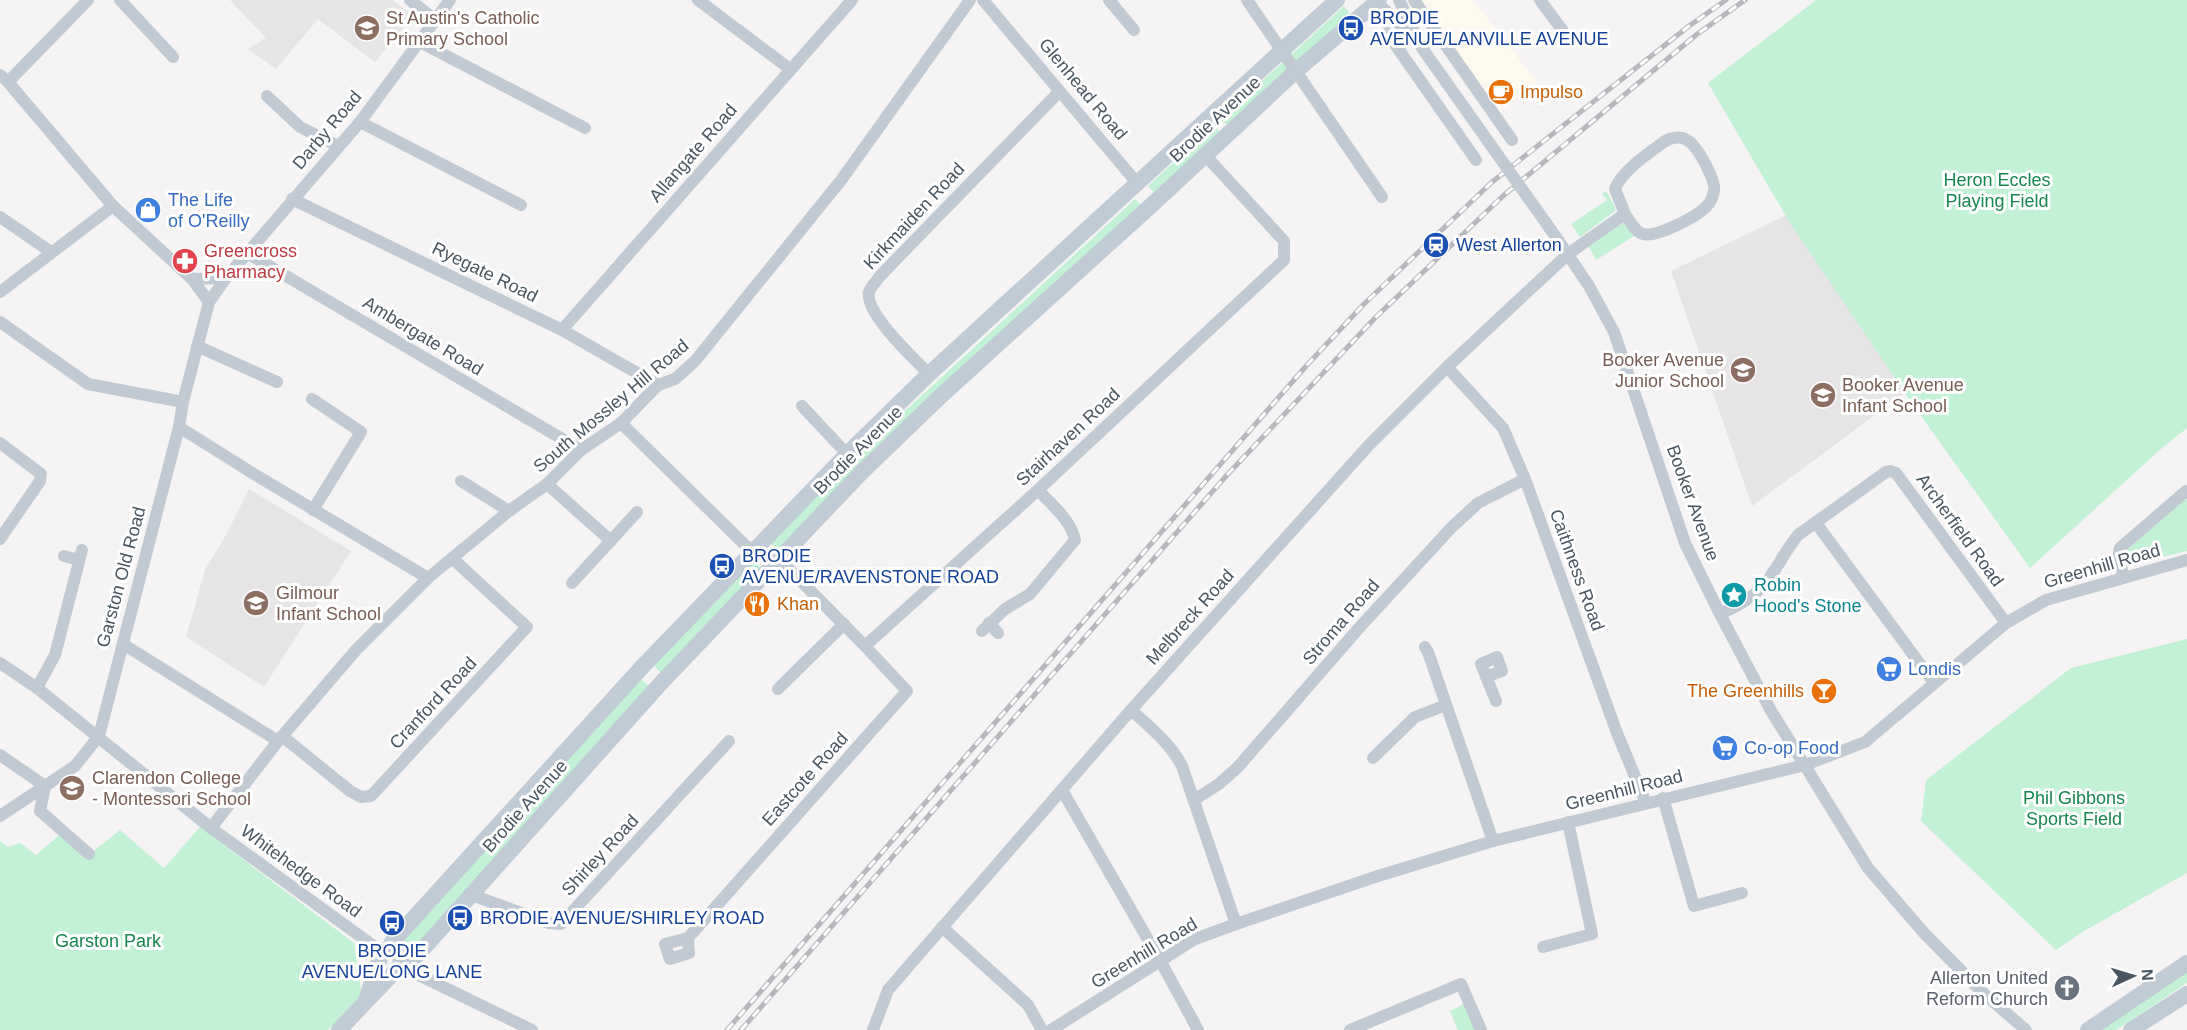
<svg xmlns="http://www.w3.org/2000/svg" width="2187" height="1030" viewBox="0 0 2187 1030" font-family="Helvetica,sans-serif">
<rect width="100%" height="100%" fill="#f5f3f3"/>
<!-- commercial -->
<polygon fill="#fdf9ef" points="1420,0 1473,0 1537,82 1499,112"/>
<!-- education -->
<g fill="#e6e4e5">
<polygon points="230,0 393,0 413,16 375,62 318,19 276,69 248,49 266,38"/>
<polygon points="1786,215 1905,393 1752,506 1671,271"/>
<polygon points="249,489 351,551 264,687 186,637 205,570 226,535"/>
</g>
<!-- green -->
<g fill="#c3f1d5">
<polygon points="1816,0 2187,0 2187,428 2162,448 2030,568 1911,402 1790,223 1708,83"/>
<polygon points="1344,6 1352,17 1298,65 1291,55 1292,54"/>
<polygon points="1283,62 1290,71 1228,126 1223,121 1218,126 1215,124"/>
<polygon points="1214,126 1223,135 1157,196 1148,186"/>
<polygon points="1606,191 1615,207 1615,211 1580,237 1571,224 1607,200 1602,194"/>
<polygon points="1135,199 1144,208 778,551 769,542 893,422"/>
<polygon points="1623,223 1627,225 1634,236 1596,260 1589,247"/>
<polygon points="2185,499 2187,500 2187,551 2129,565 2126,559 2127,550"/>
<path d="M2105 555 2111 561C2113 573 2104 574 2095 576L2091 568Z"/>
<polygon points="753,559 761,569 662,674 652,663"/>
<polygon points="2187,639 2187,873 2084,931 2056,950 1921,821 1926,780 2071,668"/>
<polygon points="640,678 650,687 412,955 398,944"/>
<polygon points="200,827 354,943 362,995 328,1030 0,1030 0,841 8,847 20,843 36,855 64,831 91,853 120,830 164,868"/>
<polygon points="2187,967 2187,983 2116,1030 2093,1030"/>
<polygon points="1466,1003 1477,1030 1458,1030 1450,1011"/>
</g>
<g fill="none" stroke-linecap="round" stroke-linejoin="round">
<!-- street -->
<g stroke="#c1cad2" stroke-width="12">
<polyline points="120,0 173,57"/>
<polyline points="410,0 435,20"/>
<polyline points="698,0 790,69"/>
<polyline points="983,0 1137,183"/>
<polyline points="1109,0 1134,30"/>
<polyline points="1247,0 1382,197"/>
<polyline points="1375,0 1415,40"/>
<polyline points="1399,0 1422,48 1495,151"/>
<polyline points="1414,0 1512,140"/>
<polyline points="1540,0 1563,31"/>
<polyline points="1387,33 1476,160"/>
<polyline points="418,41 585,128"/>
<polyline points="0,75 8,82 113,206 192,279 209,302"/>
<polyline points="8,82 88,0"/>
<polyline points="267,96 300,127 338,146"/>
<polyline points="360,122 521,205"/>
<polyline points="292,199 562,330 658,385"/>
<polyline points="0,217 51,252"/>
<polyline points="1558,240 1589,286 1614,332 1685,543 1720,614 1770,709 1868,868 1924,933 1981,991 2026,1030"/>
<polyline points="247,253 581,450"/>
<polyline points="192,279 226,278"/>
<polyline points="0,292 113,206"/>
<polyline points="0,322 88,384 183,402"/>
<polyline points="562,330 852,0"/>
<polyline points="197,346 277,382"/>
<polyline points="1447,367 1503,428 1525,479 1617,733 1646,803"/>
<path d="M929 374C915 359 864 313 869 292 870 287 877 281 880 276L1059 92"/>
<polyline points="312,399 361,432 313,510"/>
<polyline points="802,406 847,454"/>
<polyline points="621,423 746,546 754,549"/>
<polyline points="179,427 254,474 428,578"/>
<polyline points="0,443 41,474 40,481 0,539"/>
<polyline points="461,481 509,511"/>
<polyline points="547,484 611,541"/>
<polyline points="1816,523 1934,683"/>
<polyline points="64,556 79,560"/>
<polyline points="776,561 788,568 865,646 1038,490 1284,260 1284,241 1205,155"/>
<polyline points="2124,577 2118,558 2120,548 2186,491 2187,493"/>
<polyline points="572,583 637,512"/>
<path d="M1720 614C1734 608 1749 600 1760 589 1775 574 1784 552 1798 535L1886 472 1891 471 1896 473 2006 623"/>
<polyline points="989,623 998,633"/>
<path d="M982 631 1005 609 1030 594 1075 540C1071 520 1052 505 1038 490"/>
<polyline points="123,644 278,741"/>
<polyline points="1425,647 1428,652 1493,841"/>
<polyline points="0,663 37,688 211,828 382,952"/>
<polyline points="1486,677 1502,671 1497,657 1481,664 1496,701"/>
<polyline points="37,688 55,655 82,550"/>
<polyline points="778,689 844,624"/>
<path d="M1131 710C1150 727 1170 743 1182 766L1236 924"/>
<polyline points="282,736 350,791 361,797 371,796 527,627 453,559"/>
<polyline points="0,755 45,786 40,811 89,854"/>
<polyline points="1373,758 1415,717 1446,705"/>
<polyline points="1062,790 1161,962 1198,1030"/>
<polyline points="1663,798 1694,906 1742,893"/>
<polyline points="1194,800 1219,784 1238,767 1359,628 1451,528 1478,503 1525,479"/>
<polyline points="0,816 75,766 99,736 179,427 183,402 209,302 226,278 360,122 450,0"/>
<polyline points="211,828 278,741 356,650 428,578 509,511 547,484 581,450 621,423 658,385 675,379 695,361 842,179 970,0"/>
<polyline points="472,895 549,923 561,924 729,741"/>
<polyline points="942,927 1028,1005 1042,1030"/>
<polyline points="688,938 665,944 670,959 689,953 688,938 907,691 865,646"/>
<polyline points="1543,947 1592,934 1568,822"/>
<polyline points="400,966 532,1030"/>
<path d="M873 1030 888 990 1131 710 1369 445 1447 367 1568 254 1625 214 1615 189C1622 171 1646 155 1661 144 1668 138 1679 135 1687 140 1697 145 1716 180 1714 191 1713 197 1710 203 1706 207 1696 217 1656 238 1643 234 1635 232 1630 221 1625 214"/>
<polyline points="1051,1030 1195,939 1236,924 1378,876 1493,841 1805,765 1865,742 2006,623 2046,600 2187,560"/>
<polyline points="1350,1030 1461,984 1481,1030"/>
</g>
<!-- secondary -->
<g stroke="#c1cbd6" stroke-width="16">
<polyline points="391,949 392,942 643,666 847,454 929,374 1337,0"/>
<polyline points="402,962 412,961 661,683 862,472 943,394 1155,202 1296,71 1379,0"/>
<path d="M339 1030 400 966 401 955C395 948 389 947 382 952L366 1000"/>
<polyline points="2088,1030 2187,963"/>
<polyline points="2131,1030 2187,994"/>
</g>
<defs>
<g id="rail">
<polyline points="727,1030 1307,365 1364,304 1492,182 1689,26 1726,0"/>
<polyline points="741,1030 1227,475 1376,317 1503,196 1696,35 1745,0"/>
</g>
</defs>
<!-- rail casing -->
<use href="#rail" stroke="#b5b8bd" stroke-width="5"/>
<!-- rail -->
<use href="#rail" stroke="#fff" stroke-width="3" stroke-dasharray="9" stroke-linecap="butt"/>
<!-- street-bridge -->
<polyline stroke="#c1cad2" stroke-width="12" points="1495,151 1558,240"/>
</g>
<!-- icons -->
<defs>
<symbol id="school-disc" viewBox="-11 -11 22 22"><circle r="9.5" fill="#8d6e63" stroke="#fff"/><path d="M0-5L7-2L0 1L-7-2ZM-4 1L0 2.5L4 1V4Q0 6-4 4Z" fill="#fff"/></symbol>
<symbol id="bus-disc" viewBox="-11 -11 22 22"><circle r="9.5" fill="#1a4fb4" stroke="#fff"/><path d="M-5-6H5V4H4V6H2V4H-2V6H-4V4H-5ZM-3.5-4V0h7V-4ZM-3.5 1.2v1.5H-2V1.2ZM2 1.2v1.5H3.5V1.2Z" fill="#fff"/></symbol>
<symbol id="cafe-disc" viewBox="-11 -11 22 22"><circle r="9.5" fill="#e8710a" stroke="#fff"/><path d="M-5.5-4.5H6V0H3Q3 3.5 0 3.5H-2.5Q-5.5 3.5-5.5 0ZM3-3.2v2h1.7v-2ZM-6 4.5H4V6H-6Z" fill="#fff"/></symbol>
<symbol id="shop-disc" viewBox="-11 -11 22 22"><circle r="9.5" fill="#3f7fe0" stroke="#fff"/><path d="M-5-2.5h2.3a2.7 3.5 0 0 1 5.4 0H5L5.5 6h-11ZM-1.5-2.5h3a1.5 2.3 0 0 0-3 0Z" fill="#fff"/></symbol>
<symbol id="station-disc" viewBox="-11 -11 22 22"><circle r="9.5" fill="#1a4fb4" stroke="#fff"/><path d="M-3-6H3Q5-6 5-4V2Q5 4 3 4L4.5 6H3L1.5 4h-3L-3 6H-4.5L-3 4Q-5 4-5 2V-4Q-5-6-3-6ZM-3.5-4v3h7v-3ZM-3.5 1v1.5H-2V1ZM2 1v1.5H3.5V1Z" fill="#fff"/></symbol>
<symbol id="pharmacy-disc" viewBox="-11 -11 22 22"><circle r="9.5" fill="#e0444e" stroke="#fff"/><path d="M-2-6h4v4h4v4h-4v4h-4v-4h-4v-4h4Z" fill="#fff"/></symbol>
<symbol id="sight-disc" viewBox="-11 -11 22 22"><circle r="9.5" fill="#0f9aa8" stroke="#fff"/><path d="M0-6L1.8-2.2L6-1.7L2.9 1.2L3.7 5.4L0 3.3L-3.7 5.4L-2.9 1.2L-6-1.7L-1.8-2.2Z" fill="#fff"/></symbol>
<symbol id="restaurant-disc" viewBox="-11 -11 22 22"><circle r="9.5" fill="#e8710a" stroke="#fff"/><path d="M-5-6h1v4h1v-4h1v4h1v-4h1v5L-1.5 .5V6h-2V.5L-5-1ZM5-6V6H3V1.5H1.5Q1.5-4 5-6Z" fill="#fff"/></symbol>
<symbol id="supermarket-disc" viewBox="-11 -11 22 22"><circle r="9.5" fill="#3f7fe0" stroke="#fff"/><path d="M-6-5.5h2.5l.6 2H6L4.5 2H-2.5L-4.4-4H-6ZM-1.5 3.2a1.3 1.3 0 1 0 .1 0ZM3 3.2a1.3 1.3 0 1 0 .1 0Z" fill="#fff"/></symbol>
<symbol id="bar-disc" viewBox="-11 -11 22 22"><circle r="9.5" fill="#e8710a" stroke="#fff"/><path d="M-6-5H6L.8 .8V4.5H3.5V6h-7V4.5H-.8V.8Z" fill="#fff"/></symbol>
<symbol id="church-disc" viewBox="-11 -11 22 22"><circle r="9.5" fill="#6b7280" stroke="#fff"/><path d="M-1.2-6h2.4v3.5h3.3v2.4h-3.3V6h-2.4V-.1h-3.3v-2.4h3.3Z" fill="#fff"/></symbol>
</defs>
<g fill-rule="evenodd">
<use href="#school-disc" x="352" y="13" width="30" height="30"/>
<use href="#bus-disc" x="1336" y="13" width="30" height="30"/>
<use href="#cafe-disc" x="1486" y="77" width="30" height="30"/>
<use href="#shop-disc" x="133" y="195" width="30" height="30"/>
<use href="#station-disc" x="1421" y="230" width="30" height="30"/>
<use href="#pharmacy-disc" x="170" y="246" width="30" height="30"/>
<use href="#school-disc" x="1728" y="355" width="30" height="30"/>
<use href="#school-disc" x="1808" y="380" width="30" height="30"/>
<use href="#bus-disc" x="707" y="551" width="30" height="30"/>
<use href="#sight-disc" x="1719" y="580" width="30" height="30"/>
<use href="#school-disc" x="241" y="588" width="30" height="30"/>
<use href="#restaurant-disc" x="742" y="589" width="30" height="30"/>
<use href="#supermarket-disc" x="1874" y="654" width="30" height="30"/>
<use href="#bar-disc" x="1809" y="676" width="30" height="30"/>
<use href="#supermarket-disc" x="1710" y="733" width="30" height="30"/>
<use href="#school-disc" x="57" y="773" width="30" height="30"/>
<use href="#bus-disc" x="445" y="903" width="30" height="30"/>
<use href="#bus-disc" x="377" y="908" width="30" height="30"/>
<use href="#church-disc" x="2052" y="973" width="30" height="30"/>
</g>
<g text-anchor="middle" stroke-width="6" stroke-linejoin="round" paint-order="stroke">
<!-- education labels -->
<g font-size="18" fill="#785e54" stroke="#fff" text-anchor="start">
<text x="386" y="24">St Austin's Catholic<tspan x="386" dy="21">Primary School</tspan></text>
<text x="1724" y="366" text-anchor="end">Booker Avenue<tspan x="1724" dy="21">Junior School</tspan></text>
<text x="1842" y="391">Booker Avenue<tspan x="1842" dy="21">Infant School</tspan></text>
<text x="276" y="599">Gilmour<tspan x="276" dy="21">Infant School</tspan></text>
<text x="92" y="784">Clarendon College<tspan x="92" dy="21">- Montessori School</tspan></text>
</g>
<!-- transit labels -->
<g font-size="18" fill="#164399" stroke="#fff" text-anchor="start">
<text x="1370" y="24">BRODIE<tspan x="1370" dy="21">AVENUE/LANVILLE AVENUE</tspan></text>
<text x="1456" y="251">West Allerton</text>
<text x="742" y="562">BRODIE<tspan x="742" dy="21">AVENUE/RAVENSTONE ROAD</tspan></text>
<text x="480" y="924">BRODIE AVENUE/SHIRLEY ROAD</text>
<text x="392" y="957" text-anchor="middle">BRODIE<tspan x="392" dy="21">AVENUE/LONG LANE</tspan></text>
</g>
<!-- street labels -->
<g font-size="18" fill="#4a5661" stroke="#fff">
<text transform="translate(1083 89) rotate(50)" y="6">Glenhead Road</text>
<text transform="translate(1215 119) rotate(-43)" y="6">Brodie Avenue</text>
<text transform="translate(327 130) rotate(-50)" y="6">Darby Road</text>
<text transform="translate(693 153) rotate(-49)" y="6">Allangate Road</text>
<text transform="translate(914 216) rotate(-47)" y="6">Kirkmaiden Road</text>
<text transform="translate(485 272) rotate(26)" y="6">Ryegate Road</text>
<text transform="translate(423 336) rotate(31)" y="6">Ambergate Road</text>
<text transform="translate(611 406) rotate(-40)" y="6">South Mossley Hill Road</text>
<text transform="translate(1068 437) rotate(-43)" y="6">Stairhaven Road</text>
<text transform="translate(858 450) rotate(-45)" y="6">Brodie Avenue</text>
<text transform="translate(1693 503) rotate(70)" y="6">Booker Avenue</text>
<text transform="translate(1960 530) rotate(54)" y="6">Archerfield Road</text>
<text transform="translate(2102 566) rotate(-16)" y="6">Greenhill Road</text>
<text transform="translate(1577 570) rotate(70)" y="6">Caithness Road</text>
<text transform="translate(121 577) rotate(-75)" y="6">Garston Old Road</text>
<text transform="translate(1190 617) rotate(-48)" y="6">Melbreck Road</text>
<text transform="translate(1341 622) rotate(-49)" y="6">Stroma Road</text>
<text transform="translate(433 703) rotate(-47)" y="6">Cranford Road</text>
<text transform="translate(805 779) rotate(-48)" y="6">Eastcote Road</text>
<text transform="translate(1624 790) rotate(-14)" y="6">Greenhill Road</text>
<text transform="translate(525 806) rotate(-48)" y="6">Brodie Avenue</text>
<text transform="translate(600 855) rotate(-47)" y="6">Shirley Road</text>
<text transform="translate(301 871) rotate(36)" y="6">Whitehedge Road</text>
<text transform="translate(1144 953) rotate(-31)" y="6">Greenhill Road</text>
</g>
<!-- food labels -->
<g font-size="18" fill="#c56008" stroke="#fff" text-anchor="start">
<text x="1520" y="98">Impulso</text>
<text x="777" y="610">Khan</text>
<text x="1804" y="697" text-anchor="end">The Greenhills</text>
</g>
<!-- park labels -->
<g font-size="18" fill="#17864f" stroke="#fff">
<text x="1997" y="186">Heron Eccles<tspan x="1997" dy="21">Playing Field</tspan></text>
<text x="2074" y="804">Phil Gibbons<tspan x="2074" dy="21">Sports Field</tspan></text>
<text x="108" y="947">Garston Park</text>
</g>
<!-- shop labels -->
<g font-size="18" fill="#366cbe" stroke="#fff" text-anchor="start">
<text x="168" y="206">The Life<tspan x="168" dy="21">of O'Reilly</tspan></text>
<text x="1908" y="675">Londis</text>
<text x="1744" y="754">Co-op Food</text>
</g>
<!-- health labels -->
<g font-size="18" fill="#be3a42" stroke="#fff" text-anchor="start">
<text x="204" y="257">Greencross<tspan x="204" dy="21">Pharmacy</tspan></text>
</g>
<!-- culture labels -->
<g font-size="18" fill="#0d838f" stroke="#fff" text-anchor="start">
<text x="1754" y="591">Robin<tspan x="1754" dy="21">Hood's Stone</tspan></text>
</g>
<!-- worship labels -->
<g font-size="18" fill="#5b616d" stroke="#fff" text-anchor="end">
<text x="2048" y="984">Allerton United<tspan x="2048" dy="21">Reform Church</tspan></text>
</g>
</g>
<!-- north arrow -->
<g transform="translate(2133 976) rotate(86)" stroke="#ffffff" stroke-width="4.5" paint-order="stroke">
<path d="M0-4.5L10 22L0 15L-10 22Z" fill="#4a5661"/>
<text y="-9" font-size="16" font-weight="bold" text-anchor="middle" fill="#4a5661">N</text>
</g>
</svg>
